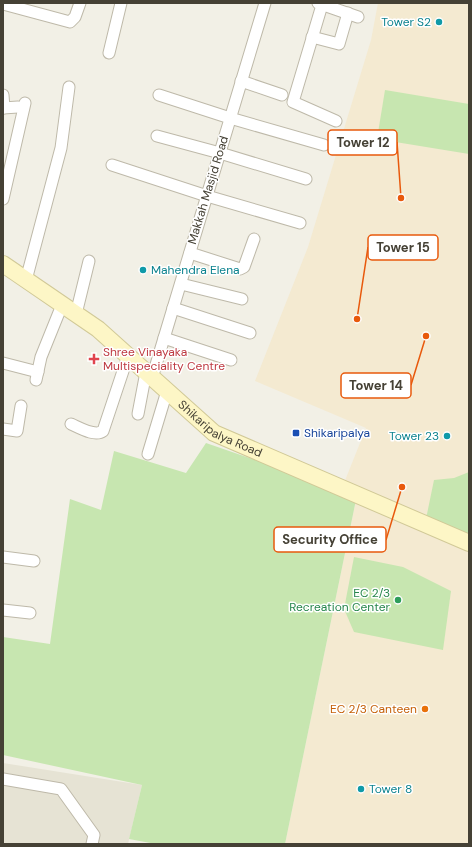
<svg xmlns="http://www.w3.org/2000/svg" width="472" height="847" viewBox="0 0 472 847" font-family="'DM Sans',sans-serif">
<rect width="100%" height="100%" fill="#f2f0e6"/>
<!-- residential -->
<polygon fill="#e6e3d4" points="3,763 142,785 128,844 3,844"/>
<!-- commercial -->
<polygon fill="#f4ead1" points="378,3 469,3 469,844 285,844 357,495 342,488 366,428 255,381 308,247 371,40"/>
<!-- green -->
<g fill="#c7e6b0">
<polygon points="385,90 469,104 469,154 377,139"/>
<polygon points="206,443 357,495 285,844 156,844 129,839 142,785 3,755 3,637 50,644 70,499 101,510 114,451 186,473"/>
<polygon points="469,472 469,543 422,523 427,514 434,480 454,478"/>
<polygon points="354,557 403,567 451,591 443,650 354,632 344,609"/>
</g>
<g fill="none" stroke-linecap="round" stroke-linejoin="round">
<defs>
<g id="street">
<polyline points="318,3 358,17"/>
<polyline points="3,4 70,22 75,17 80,3"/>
<polyline points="322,5 293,102 336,121"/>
<polyline points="312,37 339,44 348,13"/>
<polyline points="109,53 121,3"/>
<polyline points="241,81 282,95"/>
<polyline points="3,95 4,108"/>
<polyline points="159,95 230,118 324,145"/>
<polyline points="3,108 18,107"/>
<polyline points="157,136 220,153 306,179"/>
<polyline points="112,165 207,196 300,223"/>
<polyline points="3,199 25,103"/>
<polyline points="190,253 240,269 244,267 254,239"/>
<polyline points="26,280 61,148 69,87"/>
<polyline points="181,284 242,299"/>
<polyline points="173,308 250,333"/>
<polyline points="76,314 89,261"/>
<polyline points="164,338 231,360"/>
<polyline points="3,363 38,372"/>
<polyline points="152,378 265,3"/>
<polyline points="36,380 41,357 62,305"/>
<polyline points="138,414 146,372"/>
<path d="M71 424C80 428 95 437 103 431L128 356"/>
<polyline points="3,429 17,431 21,406"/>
<polyline points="148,454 167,391"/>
<polyline points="3,557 34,561"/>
<polyline points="3,610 30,613"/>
<polyline points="3,779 61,789 94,835 92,844"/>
</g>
<g id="secondary">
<path id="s1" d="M3 264 98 329 214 433 469 543"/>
</g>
</defs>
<!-- street casing -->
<use href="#street" stroke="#beb9a9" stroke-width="13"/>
<!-- secondary casing -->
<use href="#secondary" stroke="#d1c997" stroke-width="18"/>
<!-- street -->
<use href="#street" stroke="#fff" stroke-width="11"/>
<!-- secondary -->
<use href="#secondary" stroke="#fdf6c6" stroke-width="16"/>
</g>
<!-- markers -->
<g fill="#0f9aa8" stroke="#fff" stroke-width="1.5">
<circle cx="439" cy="22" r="4"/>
<circle cx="143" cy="270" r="4"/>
<circle cx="447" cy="436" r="4"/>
<circle cx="361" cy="789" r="4"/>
</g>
<path fill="#e0444e" stroke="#fff" stroke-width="1.5" d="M92 353h4v4h4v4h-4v4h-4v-4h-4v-4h4z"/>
<rect fill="#1a4fb4" stroke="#fff" stroke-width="1.5" x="292" y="429" width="8" height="8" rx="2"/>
<circle fill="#2e9e5b" stroke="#fff" stroke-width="1.5" cx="398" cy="600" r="4"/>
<circle fill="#e8710a" stroke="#fff" stroke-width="1.5" cx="425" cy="709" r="4"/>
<g text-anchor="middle" stroke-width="3" stroke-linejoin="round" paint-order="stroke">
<!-- culture labels -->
<g font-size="12" fill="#0d838f" stroke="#fff" text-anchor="end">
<text x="431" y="26">Tower S2</text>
<text x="151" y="274" text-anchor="start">Mahendra Elena</text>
<text x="439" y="440">Tower 23</text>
<text x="369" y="793" text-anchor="start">Tower 8</text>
</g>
<!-- street labels -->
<g font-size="12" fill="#454135" stroke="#fff">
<text transform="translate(208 190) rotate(-73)" y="4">Makkah Masjid Road</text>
<text dy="4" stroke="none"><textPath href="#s1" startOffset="274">Shikaripalya Road</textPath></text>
</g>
<!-- health labels -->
<g font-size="12" fill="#be3a42" stroke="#fff" text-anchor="start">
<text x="103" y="356">Shree Vinayaka<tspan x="103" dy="14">Multispeciality Centre</tspan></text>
</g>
<!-- transit labels -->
<g font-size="12" fill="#164399" stroke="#fff" text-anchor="start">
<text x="304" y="437">Shikaripalya</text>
</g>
<!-- leisure labels -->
<g font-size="12" fill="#27864d" stroke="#fff" text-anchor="end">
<text x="390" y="597">EC 2/3<tspan x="390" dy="14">Recreation Center</tspan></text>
</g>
<!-- food labels -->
<g font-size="12" fill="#c56008" stroke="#fff" text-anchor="end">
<text x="417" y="713">EC 2/3 Canteen</text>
</g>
</g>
<!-- callouts -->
<path fill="none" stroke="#e8590c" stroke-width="1.5" d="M401 198L397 142M357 319L368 247M426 336L411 385M402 487L386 540"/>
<g fill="#e8590c" stroke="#fff" stroke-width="1.5">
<circle cx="401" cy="198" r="4"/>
<circle cx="357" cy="319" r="4"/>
<circle cx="426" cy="336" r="4"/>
<circle cx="402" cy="487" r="4"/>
</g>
<g fill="#fff" stroke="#e8590c" stroke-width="1.5">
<rect x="328" y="130" width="69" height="25" rx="4"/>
<rect x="368" y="235" width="70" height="25" rx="4"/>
<rect x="341" y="373" width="70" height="25" rx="4"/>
<rect x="274" y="527" width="112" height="25" rx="4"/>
</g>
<g font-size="13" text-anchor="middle" font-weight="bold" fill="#454135">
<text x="363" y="147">Tower 12</text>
<text x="403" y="252">Tower 15</text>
<text x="376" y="390">Tower 14</text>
<text x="330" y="544">Security Office</text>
</g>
<!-- border -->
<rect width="472" height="847" fill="none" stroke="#454135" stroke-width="8"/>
</svg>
